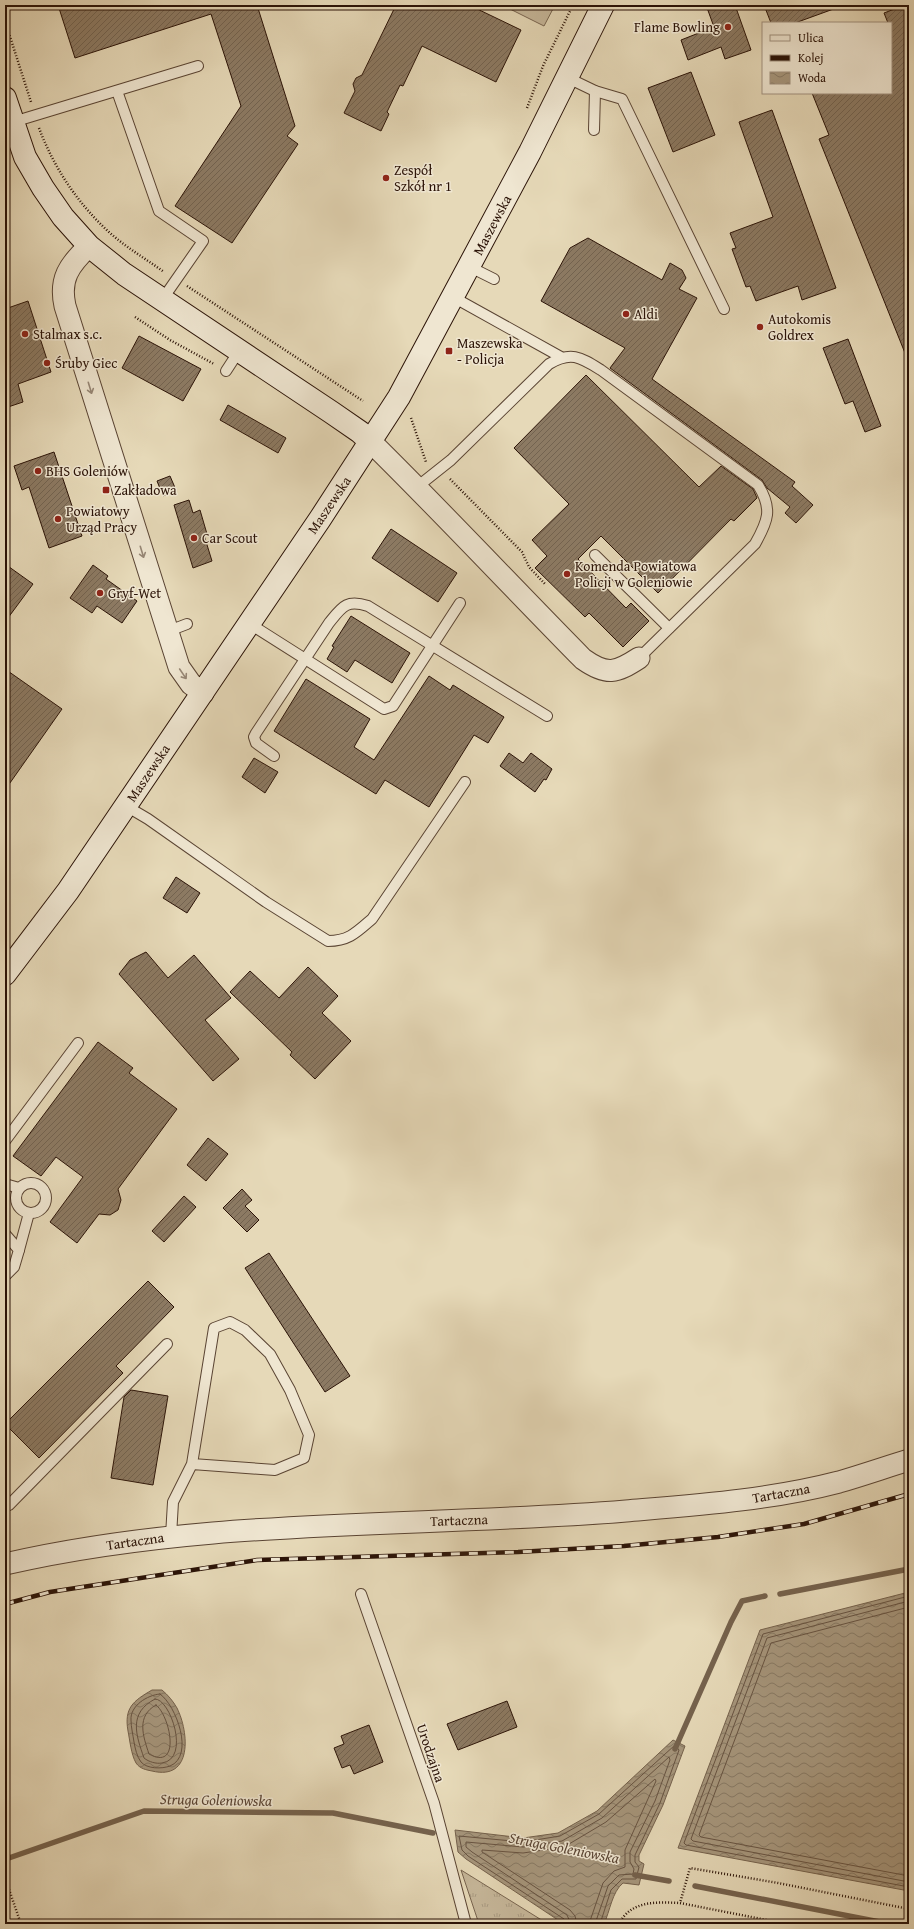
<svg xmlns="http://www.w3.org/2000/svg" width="914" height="1929" viewBox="0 0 914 1929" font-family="'Gentium Book Plus',serif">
<defs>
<pattern id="grass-tufts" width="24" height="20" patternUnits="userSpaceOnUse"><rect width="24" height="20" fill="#c6b79a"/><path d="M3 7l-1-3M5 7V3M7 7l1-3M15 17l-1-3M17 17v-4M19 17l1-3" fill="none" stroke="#aa9c83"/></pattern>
<pattern id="water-waves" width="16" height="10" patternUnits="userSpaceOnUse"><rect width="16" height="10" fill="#a6967c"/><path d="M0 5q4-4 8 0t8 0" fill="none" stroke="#877964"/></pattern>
<pattern id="building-hatch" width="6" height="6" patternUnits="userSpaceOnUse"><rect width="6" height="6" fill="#8c7a63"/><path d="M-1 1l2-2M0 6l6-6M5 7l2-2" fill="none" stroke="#736350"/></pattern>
</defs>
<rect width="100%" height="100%" fill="#e6d9b8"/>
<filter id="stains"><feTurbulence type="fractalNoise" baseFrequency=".005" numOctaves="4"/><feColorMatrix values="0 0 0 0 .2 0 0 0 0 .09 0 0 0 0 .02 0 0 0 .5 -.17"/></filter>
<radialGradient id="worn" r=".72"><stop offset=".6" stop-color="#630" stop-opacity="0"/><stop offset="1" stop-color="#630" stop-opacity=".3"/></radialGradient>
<!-- grass -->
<polygon fill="url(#grass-tufts)" stroke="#786550" points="461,1870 548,1924 479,1924"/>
<!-- pitch -->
<polygon fill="#c6b79a" stroke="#786550" points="502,5 555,5 544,26"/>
<!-- water -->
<g fill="url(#water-waves)" stroke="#75624d">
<polygon points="909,1592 909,1891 678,1848 760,1630"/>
<path d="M152 1690H162C168 1695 173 1701 177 1708 189 1732 193 1781 152 1771 147 1770 140 1769 136 1763 131 1754 130 1741 128 1731 124 1708 133 1701 152 1690Z"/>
<path d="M673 1740 685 1746 663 1805 639 1855V1861L644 1864 639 1885 623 1883C612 1892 610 1911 604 1924H564L466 1859 458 1852 455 1830 523 1838 558 1833 597 1811Z"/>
</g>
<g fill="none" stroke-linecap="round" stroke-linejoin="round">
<!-- shore -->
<g stroke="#685442" stroke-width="1">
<polyline points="909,1596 763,1634 684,1843 686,1845 909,1887"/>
<polyline points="909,1601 767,1638 691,1839 693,1841 909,1882"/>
<polyline points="909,1607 771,1643 699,1835 701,1837 909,1876"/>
<path d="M160 1694C176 1705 195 1756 170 1766 162 1769 147 1769 141 1762 137 1757 135 1748 134 1742 133 1735 131 1727 131 1720 130 1706 147 1695 160 1694Z"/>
<path d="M155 1699C170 1698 191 1759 162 1763 156 1764 149 1762 144 1758 136 1735 128 1713 155 1699Z"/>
<path d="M156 1705C170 1715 182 1772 149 1754 143 1736 136 1716 156 1705Z"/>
<polyline points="566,1924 564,1919 468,1856 462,1850 459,1836 523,1842 560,1836 599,1814 675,1745 679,1750 660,1803 635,1855 635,1862 639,1867 636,1879 622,1879 611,1890 600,1924"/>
<polyline points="571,1924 567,1915 472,1852 466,1847 466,1842 523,1847 562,1841 602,1818 669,1757 670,1760 655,1801 630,1852 630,1862 634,1869 633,1874 619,1875 608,1886 595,1924"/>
<polyline points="577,1924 575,1916 570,1910 482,1852 482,1850 523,1853 564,1847 606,1822 655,1779 656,1781 625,1850 625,1867 614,1871 603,1883 589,1924"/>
</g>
<!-- stream -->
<g stroke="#75624d" stroke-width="5.5">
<polyline points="780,1594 909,1569"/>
<polyline points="675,1749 731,1622 742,1601 765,1596"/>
<polyline points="6,1859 144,1811 333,1813 433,1833"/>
<polyline points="635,1875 669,1881"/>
<polyline points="695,1886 890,1924"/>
</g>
</g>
<!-- building -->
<g fill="url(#building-hatch)" stroke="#2b1307">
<polygon points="58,5 257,5 295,126 287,136 298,144 232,243 175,206 241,106 211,14 75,58"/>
<polygon points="396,5 469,5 521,30 496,82 422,46 403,86 400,85 387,112 389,114 381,131 344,113 355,91 353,84 356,78 362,75"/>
<polygon points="706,5 735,5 751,50 725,59 721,47 688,60 681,40 714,27"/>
<polygon points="764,5 839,5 839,7 795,23 771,23"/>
<polygon points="905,5 909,5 909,363 819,139 829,135 812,93 891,93 891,23 888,23 884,13"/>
<polygon points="691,72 715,135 673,152 648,88"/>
<polygon points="772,110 836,288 802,300 798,286 756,301 750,286 746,287 732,249 736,248 730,233 773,217 739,122"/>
<polygon points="588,238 662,280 670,263 682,270 686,278 679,289 697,298 652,379 795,482 792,486 813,505 796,523 785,513 790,507 767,488 762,480 610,368 625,348 541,301 570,248"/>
<polygon points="28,301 51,372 18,384 23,402 5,408 5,355 8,354 5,344 5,309"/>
<polygon points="139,336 201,369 183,401 122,368"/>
<polygon points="848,339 881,426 865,432 853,401 845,404 823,348"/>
<polygon points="586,375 699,487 721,466 753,489 757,498 734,521 731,519 658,593 601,536 578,559 626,608 631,603 649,621 623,647 589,613 585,617 535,568 547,556 532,540 569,504 514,448"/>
<polygon points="228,405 286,438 278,453 220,420"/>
<polygon points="54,452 82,536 49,548 29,487 22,490 14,466"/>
<polygon points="170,476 176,490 163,496 157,481"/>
<polygon points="189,500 193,513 200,510 207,534 204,535 212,561 193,568 174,505"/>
<polygon points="391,529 457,573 438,602 372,558"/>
<polygon points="5,564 33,584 5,622"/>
<polygon points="93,565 108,576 106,579 137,601 122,623 97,606 92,613 70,598"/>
<polygon points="351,616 410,653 392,683 355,660 347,672 327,659 334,647 332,646"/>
<polygon points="5,669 62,709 5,790"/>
<polygon points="429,676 450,690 453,685 504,717 488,743 474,735 429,807 385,780 376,794 274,731 306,679 370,719 354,747 374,760"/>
<polygon points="509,753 523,763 531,753 552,769 546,780 544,779 535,792 500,766"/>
<polygon points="254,758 278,772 265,793 242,777"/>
<polygon points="176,877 200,893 187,913 163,898"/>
<polygon points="146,952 168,978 194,955 231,998 205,1020 239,1059 213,1081 119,974 130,960"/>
<polygon points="308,967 338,996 322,1013 351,1041 315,1079 290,1055 292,1052 230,992 250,971 279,998"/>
<polygon points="98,1042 133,1068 129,1073 177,1109 118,1189 121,1200 118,1210 110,1215 99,1214 77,1243 50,1222 83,1177 56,1157 41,1176 13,1156"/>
<polygon points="208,1138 228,1154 206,1181 187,1165"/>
<polygon points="242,1189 252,1200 245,1206 259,1220 247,1232 223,1208"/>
<polygon points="184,1196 196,1207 164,1242 152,1231"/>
<polygon points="269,1253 350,1376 325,1392 245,1268"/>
<polygon points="148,1281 174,1307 116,1366 123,1373 39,1458 5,1424"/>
<polygon points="131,1390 168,1396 153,1485 111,1478 124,1397"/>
<polygon points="507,1701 517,1727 458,1750 447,1724"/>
<polygon points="369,1725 383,1762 354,1774 350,1765 342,1768 334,1748 344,1744 341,1736"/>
</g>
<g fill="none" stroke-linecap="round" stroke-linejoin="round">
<defs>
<g id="lane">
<polyline points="568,78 595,91 622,99 724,309"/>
<polyline points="117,91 159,211 203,241 162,300"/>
<polyline points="13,122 198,66"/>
<polyline points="594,130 595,91"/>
<polyline points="470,267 494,279"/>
<polyline points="453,297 561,357"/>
<polyline points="226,371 239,351"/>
<path d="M417 487 451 460 549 364C571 351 580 357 601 370L758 485C773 509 768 521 755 544L639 658"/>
<polyline points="595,555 669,628"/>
<polyline points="250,624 384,709 393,706 460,603"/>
<polyline points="166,632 187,624"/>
<path d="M274 756 256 743 254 737 256 733 329 623C342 607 346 599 368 606L547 716"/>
<path d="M126 806 148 819 266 902 328 941C349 941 357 932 372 919L465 782"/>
<polyline points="5,1141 78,1043"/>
<circle cx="31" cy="1198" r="15"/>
<polyline points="5,1184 19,1188"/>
<polyline points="5,1234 19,1250 14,1267 5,1276"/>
<polyline points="19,1250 29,1213"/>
<polyline points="5,1507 9,1505 167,1344"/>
<polyline points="171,1536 173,1502 192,1464 214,1328 230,1322 245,1330 270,1354 290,1390 309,1435 304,1458 275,1470 192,1464"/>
<polyline points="361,1594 434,1803 466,1924"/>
</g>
<g id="street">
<path d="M89 246C69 265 59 279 65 306L179 667 191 684 203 693"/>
<path d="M371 442C443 513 512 587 583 659 607 676 616 673 639 658"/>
<path d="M5 1564C209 1517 419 1528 626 1511 697 1505 770 1500 839 1482 863 1475 886 1467 909 1460"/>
</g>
<g id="secondary">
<polyline points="5,98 25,157 43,188 63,217 89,246 124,274 331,412 360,432 371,442"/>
<polyline points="5,974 68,891 320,519 399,397 530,152 603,5"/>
</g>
</defs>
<!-- lane casing -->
<use href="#lane" stroke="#5a4433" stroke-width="12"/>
<!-- street casing -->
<use href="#street" stroke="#5a4433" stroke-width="23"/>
<!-- secondary casing -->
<use href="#secondary" stroke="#2b1307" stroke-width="24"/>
<!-- path -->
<g stroke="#2b1307" stroke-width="2.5" stroke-dasharray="1 2" stroke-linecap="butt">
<polyline points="5,21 31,102"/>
<polyline points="527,108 543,66 573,5"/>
<path d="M39 128C54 168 78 204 110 233 127 248 146 259 164 272"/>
<polyline points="187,286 363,401"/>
<polyline points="135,317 170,340 214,364"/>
<polyline points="411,418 426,462"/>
<polyline points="450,479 522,552 529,567 545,584"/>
<polyline points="5,1878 21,1924"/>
<path d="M619 1924C631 1900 657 1902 680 1903"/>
<polyline points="787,1924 680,1903 690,1868 778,1883 909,1909"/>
</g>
<!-- lane -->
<use href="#lane" stroke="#efe6d1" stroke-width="10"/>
<!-- street -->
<use href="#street" stroke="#efe6d1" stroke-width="21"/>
<!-- secondary -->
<use href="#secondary" stroke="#efe6d1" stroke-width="22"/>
<defs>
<polyline id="rail" points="5,1604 50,1592 257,1560 518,1552 624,1546 718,1537 804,1524 909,1494"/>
</defs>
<!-- rail casing -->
<use href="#rail" stroke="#2b1307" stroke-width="4.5"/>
<!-- rail -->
<use href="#rail" stroke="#efe6d1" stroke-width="3" stroke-dasharray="9" stroke-linecap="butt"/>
</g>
<!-- one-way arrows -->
<defs><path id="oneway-shaft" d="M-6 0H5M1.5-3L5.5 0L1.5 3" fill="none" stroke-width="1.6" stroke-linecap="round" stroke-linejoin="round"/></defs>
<g stroke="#978776">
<use href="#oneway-shaft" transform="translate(90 388) rotate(73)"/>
<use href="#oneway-shaft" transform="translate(142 552) rotate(73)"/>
<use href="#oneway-shaft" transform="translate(183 674) rotate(56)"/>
</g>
<!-- markers -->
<g fill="#8f2418" stroke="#efe6d1" stroke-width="1.5">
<circle cx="728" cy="27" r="4"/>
<circle cx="386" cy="178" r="4"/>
<circle cx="626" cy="314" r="4"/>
<circle cx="760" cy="327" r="4"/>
<circle cx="25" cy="334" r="4"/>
<rect x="445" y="347" width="8" height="8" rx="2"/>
<circle cx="47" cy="363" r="4"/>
<circle cx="38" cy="471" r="4"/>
<rect x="102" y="486" width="8" height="8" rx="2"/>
<circle cx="58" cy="519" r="4"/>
<circle cx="194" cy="538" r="4"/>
<circle cx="567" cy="574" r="4"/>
<circle cx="100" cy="593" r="4"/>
</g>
<g text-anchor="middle" stroke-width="3" stroke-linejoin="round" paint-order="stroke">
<!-- poi labels -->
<g font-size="14" fill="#2b1307" stroke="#efe6d1" text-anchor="start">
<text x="720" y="32" text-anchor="end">Flame Bowling</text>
<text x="394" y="175">Zespół<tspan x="394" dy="16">Szkół nr 1</tspan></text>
<text x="634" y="319">Aldi</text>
<text x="768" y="324">Autokomis<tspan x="768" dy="16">Goldrex</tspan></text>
<text x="33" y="339">Stalmax s.c.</text>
<text x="457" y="348">Maszewska<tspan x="457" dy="16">- Policja</tspan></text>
<text x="55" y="368">Śruby Giec</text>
<text x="46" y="476">BHS Goleniów</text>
<text x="114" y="495">Zakładowa</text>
<text x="66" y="516">Powiatowy<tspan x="66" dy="16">Urząd Pracy</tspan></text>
<text x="202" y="543">Car Scout</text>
<text x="575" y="571">Komenda Powiatowa<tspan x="575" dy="16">Policji w Goleniowie</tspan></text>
<text x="108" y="598">Gryf-Wet</text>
</g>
<!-- street labels -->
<g font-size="14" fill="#2b1307" stroke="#efe6d1">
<text transform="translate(492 225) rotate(-62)" y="5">Maszewska</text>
<text transform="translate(329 505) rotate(-56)" y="5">Maszewska</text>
<text transform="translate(148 773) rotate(-56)" y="5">Maszewska</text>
<text transform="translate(781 1493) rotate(-10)" y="5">Tartaczna</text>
<text transform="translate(459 1520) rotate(-2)" y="5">Tartaczna</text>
<text transform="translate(135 1541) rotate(-8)" y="5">Tartaczna</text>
<text transform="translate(431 1753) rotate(71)" y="5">Urodzajna</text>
</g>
<!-- water labels -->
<g font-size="15" font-style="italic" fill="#5c4736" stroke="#efe6d1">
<text transform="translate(216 1800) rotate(1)" y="5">Struga Goleniowska</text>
<text transform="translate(564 1848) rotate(11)" y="5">Struga Goleniowska</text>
</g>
</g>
<!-- margin -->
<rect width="914" height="1929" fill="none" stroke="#e6d9b8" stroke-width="20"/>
<rect x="6" y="6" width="902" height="1917" fill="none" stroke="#2b1307" stroke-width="2"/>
<rect x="10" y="10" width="894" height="1909" fill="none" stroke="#2b1307"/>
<!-- legend -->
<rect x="762" y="22" width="130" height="72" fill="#efe6d1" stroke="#a19280"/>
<rect x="770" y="35" width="20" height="6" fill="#efe6d1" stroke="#a19280"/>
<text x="798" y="42" font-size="12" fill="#2b1307">Ulica</text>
<rect x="770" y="55" width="20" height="6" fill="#2b1307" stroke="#a19280"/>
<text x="798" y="62" font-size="12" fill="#2b1307">Kolej</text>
<rect x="770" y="72" width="20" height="12" fill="url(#water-waves)" stroke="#a19280"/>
<text x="798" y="82" font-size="12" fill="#2b1307">Woda</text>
<rect width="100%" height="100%" filter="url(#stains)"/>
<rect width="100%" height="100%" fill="url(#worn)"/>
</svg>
